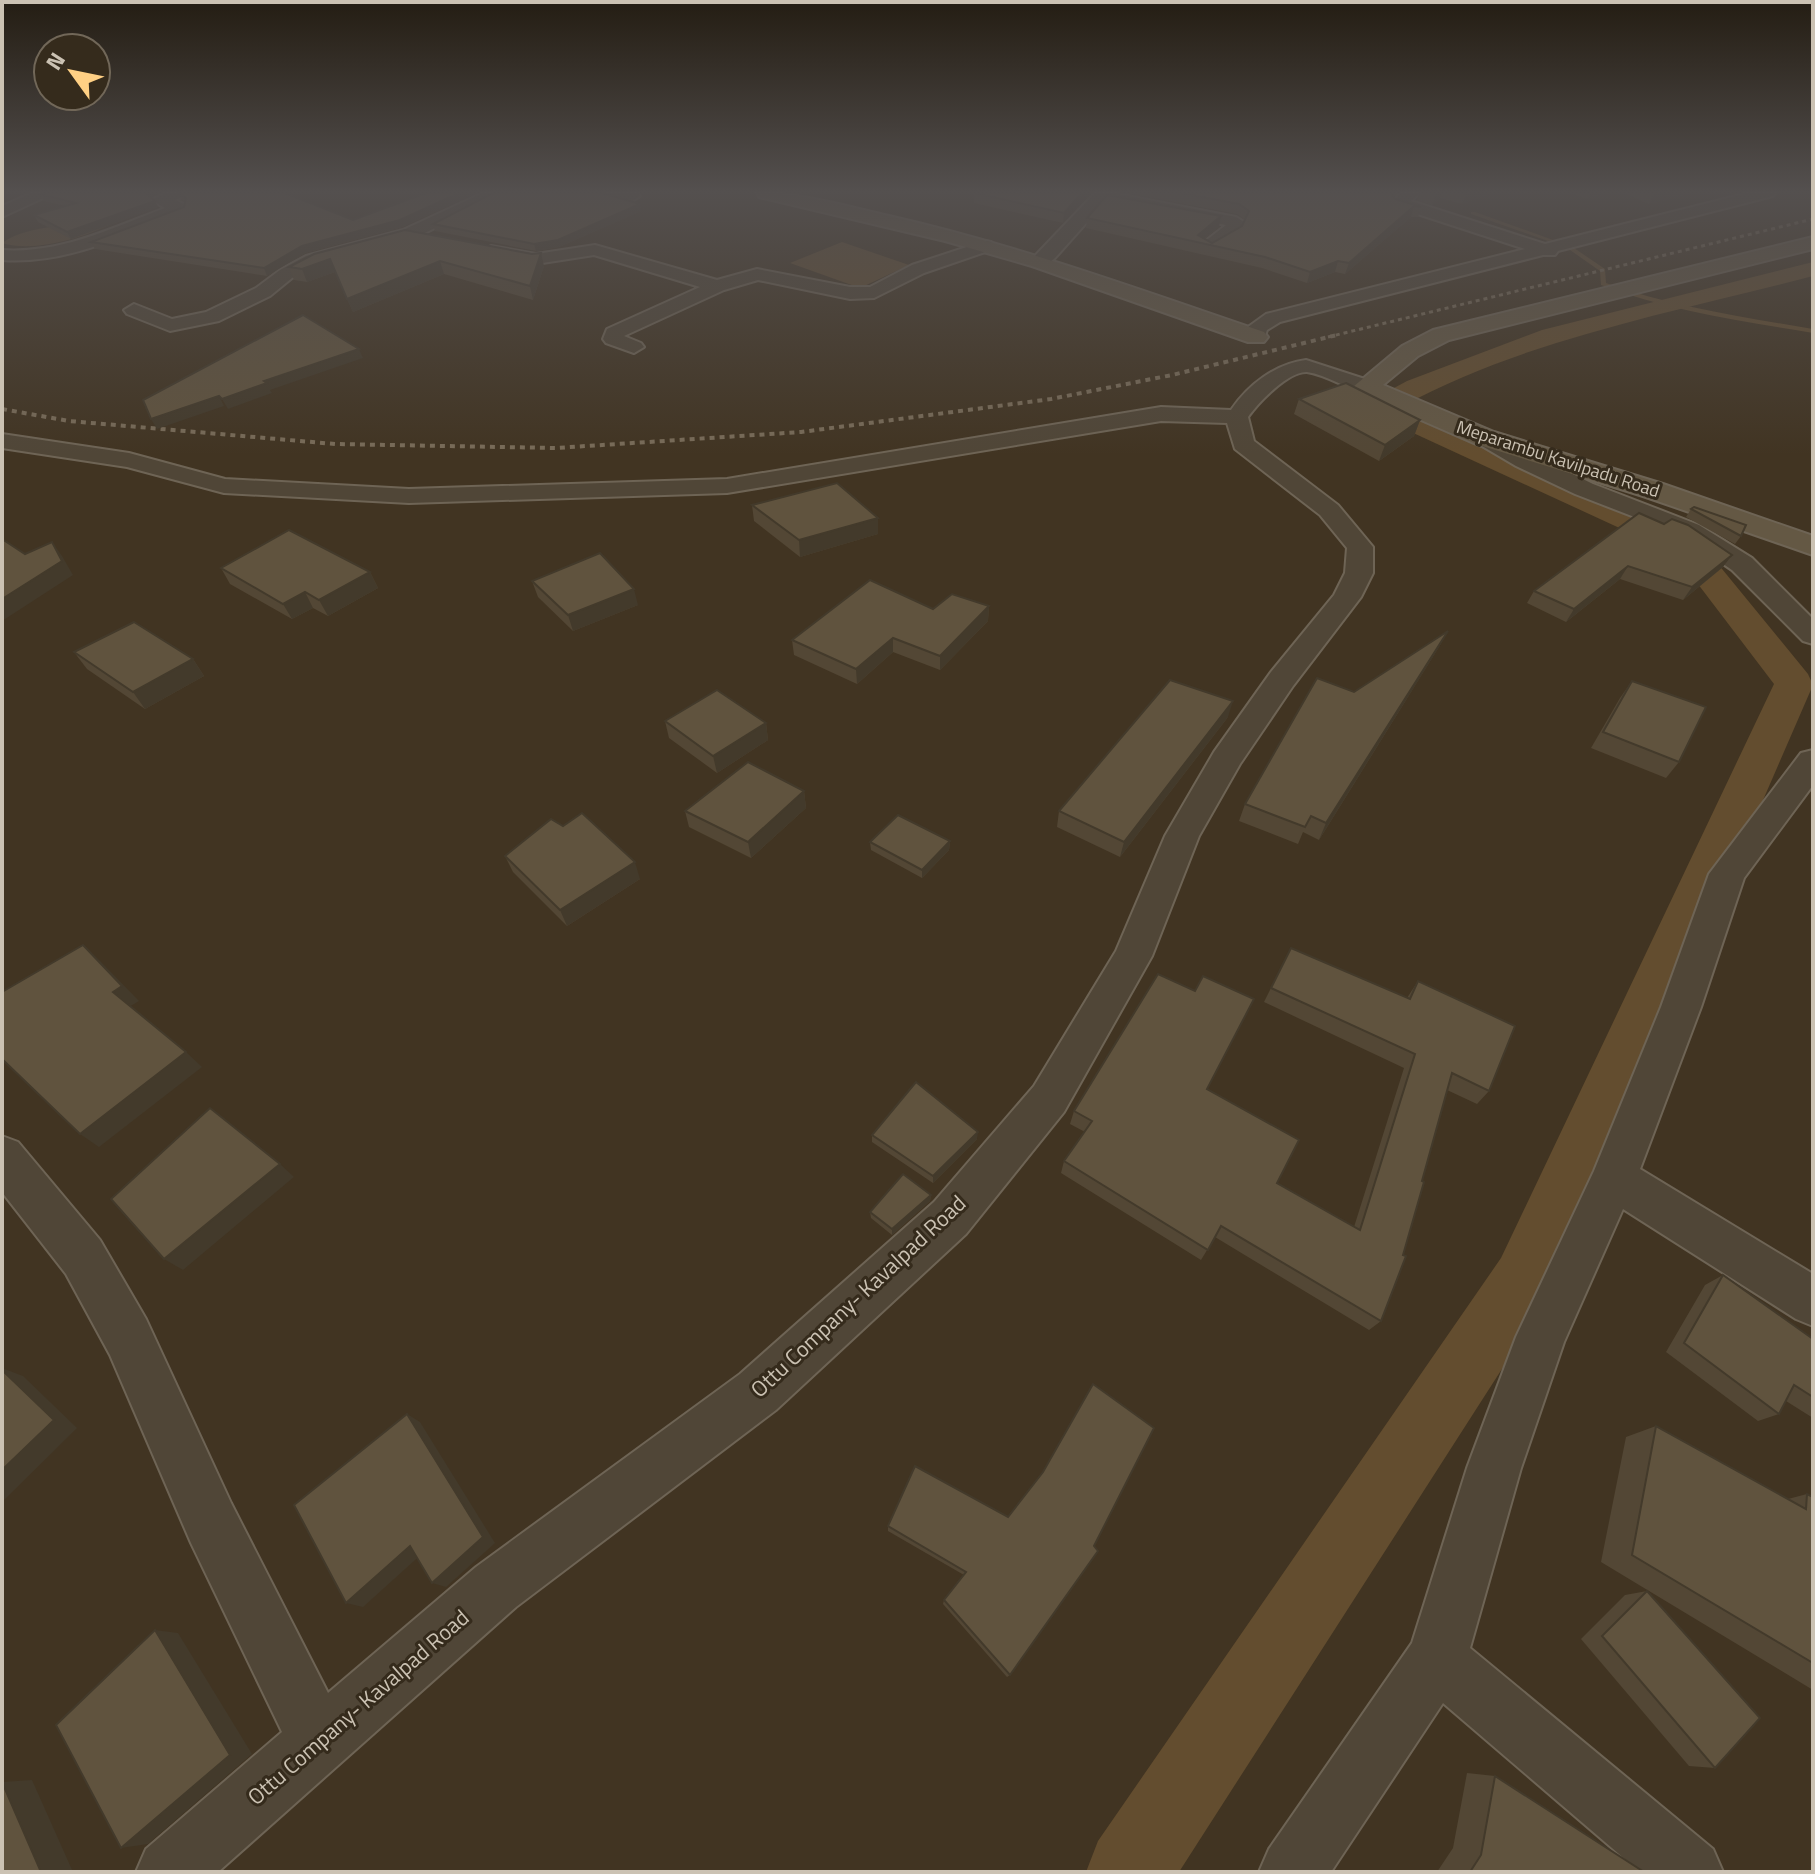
<svg xmlns="http://www.w3.org/2000/svg" width="1815" height="1874" viewBox="0 0 1815 1874" font-family="'Titillium Web',sans-serif">
<rect width="100%" height="100%" fill="#413422"/>
<!-- water -->
<g fill="#634d2f">
<path d="M111 224C82 238 34 253 2 243 30 223 77 226 111 224Z"/>
<polygon points="842,242 909,265 860,288 790,263"/>
</g>
<g fill="none" stroke-linecap="round" stroke-linejoin="round">
<!-- stream -->
<g fill="#634d2f" fill-rule="evenodd">
<polygon points="1471,212 1475,212 1553,240 1548,241 1471,214"/>
<path d="M1570 248H1574L1605 269 1606 283C1673 307 1743 317 1813 329V333C1741 321 1669 311 1601 285L1600 271 1570 250Z"/>
</g>
<!-- canal -->
<path fill="#634d2f" fill-rule="evenodd" d="M1813 262V276C1679 311 1525 339 1403 406L1650 517 1709 553 1808 674 1813 685 1545 1302 1179 1872H1086L1098 1841 1501 1258 1774 684 1685 567 1626 531 1370 413 1365 407 1370 401 1407 381 1542 330Z"/>
<defs>
<g id="street">
<polygon points="32,193 54,193 2,217 2,206"/>
<path d="M166 193H191L175 200 186 205V211C127 234 67 265 2 260V250C60 254 112 228 165 208L151 200Z"/>
<polygon points="483,193 504,193 415,238 318,264 292,278 270,296 219,321 170,331 127,314 124,310 134,304 172,319 206,312 256,288 280,270 306,256 403,230"/>
<polygon points="604,193 638,193 640,196 632,201 606,196"/>
<polygon points="1095,193 1112,193 1236,217 1244,222 1237,235 1208,251 1199,246 1226,225 1105,202 1055,258 1045,266 1033,266 1030,262 1033,258"/>
<polygon points="1401,193 1419,193 1411,201 1545,244 1748,193 1775,193 1773,196 1558,251 1555,255 1543,255 1280,322 1267,330 1263,341 1249,341 1246,337 1248,327 1266,314 1525,249 1393,206 1391,203"/>
<polygon points="985,241 991,242 994,246 991,250 924,273 874,298 850,299 758,280 724,290 624,336 641,343 644,347 634,353 606,343 603,339 607,329 700,287 594,255 536,264 491,256 482,251 491,246 536,254 595,245 717,280 757,269 850,287 870,287 912,265"/>
<path d="M1306 360 1374 382 1377 387 1366 393C1347 389 1327 375 1307 372 1288 371 1258 403 1248 417L1254 441 1338 505 1373 547V573L1361 597 1293 686 1240 764 1199 836 1152 956 1064 1112 966 1234 776 1410 516 1607 218 1872H136L146 1849 282 1732 191 1543 110 1355 66 1274 2 1192V1136L18 1142 100 1240 146 1319 231 1503 328 1693 476 1567 740 1374 934 1202 1034 1086 1116 951 1165 836 1214 752 1271 672 1334 595 1345 573 1347 548 1320 515 1235 449 1227 423 1161 421 727 493 409 503 224 493 127 467 2 448V434L129 453 225 479 409 489 727 479 1161 407 1231 410C1248 385 1275 364 1306 360Z"/>
<polygon points="1485,431 1593,484 1699,525 1752,558 1813,619 1813,644 1803,641 1732,570 1681,535 1575,494 1516,466 1477,443 1473,438 1477,433"/>
<polygon points="1813,750 1813,785 1744,878 1701,1007 1640,1169 1813,1274 1813,1326 1796,1319 1623,1209 1564,1342 1521,1468 1470,1648 1713,1849 1723,1872 1640,1872 1443,1703 1331,1872 1259,1872 1269,1849 1412,1643 1467,1468 1516,1337 1594,1171 1661,1007 1709,874 1801,753"/>
</g>
<g id="secondary">
<path d="M757 193C802 193 845 206 889 216 1017 245 1140 290 1264 332L1268 337 1264 342H1248L1032 266 945 241 759 197Z"/>
<polygon points="1813,237 1813,249 1449,340 1418,356 1383,385 1494,432 1663,484 1813,536 1813,555 1643,496 1476,444 1357,392 1353,387 1402,346 1433,330"/>
</g>
</defs>
<!-- street casing -->
<use href="#street" stroke="#6e6455" stroke-width="4"/>
<!-- secondary casing -->
<use href="#secondary" stroke="#6e6455" stroke-width="4"/>
<!-- street -->
<use href="#street" fill="#504637" fill-rule="evenodd"/>
<!-- secondary -->
<use href="#secondary" fill="#645844" fill-rule="evenodd"/>
<!-- rail-far1 -->
<polyline stroke="#786b58" stroke-width="3" stroke-dasharray="4 4" stroke-linecap="butt" points="1328,337 1813,219"/>
<!-- rail -->
<polyline stroke="#786b58" stroke-width="4" stroke-dasharray="5 5" stroke-linecap="butt" points="2,409 69,421 335,444 556,448 801,432 1051,399 1172,375 1337,335"/>
</g>
<!-- wall -->
<g fill="#534735">
<polygon points="179,193 353,220 426,193 476,193 402,227 305,253 267,276 95,249 91,242 184,207 185,202 182,200"/>
<polygon points="974,193 1091,193 1063,223 974,203"/>
<polygon points="1128,193 1397,193 1394,197 1395,199 1421,207 1418,217 1411,217 1345,274 1335,272 1307,283 1262,268 1086,228 1087,218 1219,227 1204,239 1212,243 1242,226 1245,220 1237,214"/>
<polygon points="1419,193 1494,193 1462,204 1440,198 1432,205 1417,200"/>
<polygon points="1570,193 1609,193 1588,199"/>
<polygon points="1624,193 1693,193 1649,204"/>
<polygon points="40,194 151,197 155,201 158,207 71,239 38,222 34,215 65,206 44,201"/>
<polygon points="641,211 559,247 536,251 435,231 433,224"/>
<polygon points="314,254 544,266 533,300 444,274 353,312 335,272 307,282 294,280 289,267"/>
<polygon points="1299,399 1420,420 1414,436 1379,461 1294,414"/>
<polygon points="752,505 878,534 800,557 754,521"/>
<polygon points="1691,509 1741,536 1735,544 1686,517"/>
<polygon points="1639,513 1723,567 1683,600 1620,579 1566,622 1527,603 1534,591"/>
<polygon points="221,568 370,572 378,588 328,616 313,608 292,619 230,584"/>
<polygon points="532,581 638,605 573,631 538,597"/>
<polygon points="989,606 988,621 940,670 893,652 857,684 794,655 792,640 933,609"/>
<polygon points="1448,631 1439,647 1319,840 1303,832 1298,844 1239,821 1245,804 1354,692"/>
<polygon points="74,652 193,659 204,676 145,709 87,669"/>
<polygon points="1632,681 1679,762 1666,778 1591,748 1620,698"/>
<polygon points="1228,717 1120,857 1057,827 1059,811"/>
<polygon points="665,721 766,723 768,740 717,773 669,738"/>
<polygon points="804,791 806,808 751,858 689,827 685,811"/>
<polygon points="950,841 949,850 922,878 871,850 870,842"/>
<polygon points="505,856 640,879 567,926 513,872"/>
<polygon points="1291,948 1407,998 1418,981 1489,1091 1477,1104 1447,1090 1381,1321 1369,1330 1215,1237 1201,1260 1061,1173 1064,1161 1085,1132 1070,1124 1074,1111 1207,1089 1277,1183 1354,1227 1404,1068 1264,1002"/>
<polygon points="872,1135 977,1139 933,1183 872,1142"/>
<polygon points="931,1195 930,1201 892,1235 871,1218 870,1212"/>
<polygon points="1723,1275 1813,1339 1813,1418 1786,1401 1779,1414 1758,1421 1666,1352 1705,1285"/>
<polygon points="1656,1426 1788,1499 1807,1494 1813,1497 1813,1690 1601,1562 1626,1437"/>
<polygon points="1008,1517 1010,1675 1007,1677 943,1604 944,1600 964,1575 888,1531 888,1526"/>
<polygon points="1647,1591 1715,1768 1689,1766 1581,1639 1625,1595"/>
<polygon points="1467,1773 1495,1776 1644,1872 1437,1872 1453,1848"/>
</g>
<!-- shaded-wall -->
<g fill="#433a2b">
<polygon points="145,193 159,193 148,199"/>
<polygon points="459,193 476,193 402,227 305,253 267,276 264,268 302,246"/>
<polygon points="1082,193 1091,193 1063,223 1064,213"/>
<polygon points="1437,193 1442,193 1440,198 1432,205 1436,195"/>
<polygon points="1470,193 1494,193 1462,204 1466,194"/>
<polygon points="1591,193 1609,193 1588,199"/>
<polygon points="1656,193 1693,193 1649,204 1654,194"/>
<polygon points="155,201 158,207 71,239 67,232"/>
<polygon points="640,204 641,211 559,247 536,251 534,244"/>
<polygon points="1414,206 1411,217 1345,274 1349,263"/>
<polygon points="1221,216 1219,227 1199,242 1198,235"/>
<polygon points="541,253 544,266 533,300 530,286"/>
<polygon points="330,259 335,272 307,282 302,269"/>
<polygon points="440,261 444,274 353,312 347,299"/>
<polygon points="1338,261 1335,272 1307,283 1310,272"/>
<polygon points="359,349 363,358 270,390 272,393 228,409 222,399 264,381"/>
<polygon points="219,396 224,406 157,429 151,419"/>
<polygon points="1420,420 1414,436 1379,461 1385,445"/>
<polygon points="878,518 878,534 800,557 799,540"/>
<polygon points="52,542 62,556 73,575 2,621 2,599"/>
<polygon points="1732,555 1723,567 1683,600 1692,587"/>
<polygon points="1628,566 1620,579 1566,622 1574,609"/>
<polygon points="370,572 378,588 328,616 319,600"/>
<polygon points="634,589 638,605 573,631 568,615"/>
<polygon points="305,592 313,608 292,619 283,604"/>
<polygon points="989,606 988,621 940,670 940,656"/>
<polygon points="1448,631 1439,647 1319,840 1326,823"/>
<polygon points="893,638 893,652 857,684 856,669"/>
<polygon points="193,659 204,676 145,709 133,692"/>
<polygon points="1233,701 1228,717 1120,857 1124,842"/>
<polygon points="766,723 768,740 717,773 713,756"/>
<polygon points="804,791 806,808 751,858 748,842"/>
<polygon points="950,841 949,850 922,878 922,870"/>
<polygon points="635,862 640,879 567,926 560,910"/>
<polygon points="83,945 100,961 139,1001 129,1007 113,992"/>
<polygon points="186,1052 202,1067 99,1147 80,1134"/>
<polygon points="978,1132 977,1139 933,1183 933,1176"/>
<polygon points="280,1164 294,1177 183,1270 164,1259"/>
<polygon points="931,1195 930,1201 892,1235 892,1229"/>
<polygon points="2,1368 23,1376 77,1428 2,1502"/>
<polygon points="407,1414 420,1422 495,1543 446,1587 432,1583"/>
<polygon points="410,1546 425,1551 363,1607 346,1603"/>
<polygon points="155,1630 178,1633 252,1754 148,1844 121,1848"/>
<polygon points="32,1780 73,1872 41,1872 2,1782"/>
</g>
<!-- building -->
<g fill="#60533e" stroke="#433a2b" stroke-width="2">
<polygon points="42,193 146,193 155,201 67,232 34,215 76,203 40,194"/>
<polygon points="179,193 285,193 353,220 426,193 459,193 400,220 302,246 264,268 91,242 184,207 186,198"/>
<polygon points="493,193 602,193 640,204 558,240 534,244 433,224"/>
<polygon points="975,193 1082,193 1064,213"/>
<polygon points="1181,193 1393,193 1392,195 1395,199 1421,207 1414,206 1349,263 1338,261 1310,272 1265,257 1087,218 1107,195 1221,216 1198,235 1212,243 1242,226 1249,211 1239,204"/>
<polygon points="405,230 532,254 541,253 530,286 440,261 347,299 330,259 302,269 289,267 314,254"/>
<polygon points="303,315 359,349 264,381 267,383 222,399 219,396 151,419 143,400"/>
<polygon points="1346,383 1420,420 1385,445 1299,399"/>
<polygon points="837,483 878,518 799,540 752,505"/>
<polygon points="1694,507 1746,525 1741,536 1691,509"/>
<polygon points="1639,513 1664,524 1672,519 1688,525 1732,555 1692,587 1628,566 1574,609 1534,591"/>
<polygon points="289,530 370,572 319,600 305,592 283,604 221,568"/>
<polygon points="2,539 25,554 52,542 62,561 2,599"/>
<polygon points="600,553 634,589 568,615 532,581"/>
<polygon points="870,580 933,609 952,594 989,606 940,656 893,638 856,669 792,640"/>
<polygon points="134,622 193,659 133,692 74,652"/>
<polygon points="1448,631 1326,823 1311,816 1305,827 1245,804 1317,678 1354,692"/>
<polygon points="1170,680 1233,701 1124,842 1059,811"/>
<polygon points="1632,681 1706,707 1679,762 1603,732"/>
<polygon points="717,690 766,723 713,756 665,721"/>
<polygon points="748,762 804,791 748,842 685,811"/>
<polygon points="582,813 635,862 560,910 505,856 551,819 563,826"/>
<polygon points="898,815 950,841 922,870 870,842"/>
<polygon points="83,945 122,986 113,992 186,1052 80,1134 2,1059 2,992"/>
<polygon points="1291,948 1410,999 1418,981 1515,1026 1489,1091 1452,1073 1422,1181 1424,1182 1403,1255 1406,1256 1381,1321 1221,1226 1208,1250 1064,1161 1092,1121 1074,1111 1158,974 1195,991 1203,976 1254,999 1207,1089 1299,1140 1277,1183 1360,1230 1415,1054 1271,988"/>
<polygon points="916,1082 978,1132 933,1176 872,1135"/>
<polygon points="210,1108 280,1164 164,1259 111,1199"/>
<polygon points="903,1174 931,1195 892,1229 870,1212"/>
<polygon points="1723,1275 1813,1339 1813,1397 1794,1385 1779,1414 1684,1343"/>
<polygon points="2,1370 54,1420 2,1470"/>
<polygon points="1093,1384 1154,1428 1094,1546 1098,1551 1010,1675 944,1600 966,1572 888,1526 915,1466 1008,1517 1043,1472"/>
<polygon points="407,1414 483,1537 432,1583 410,1546 346,1603 294,1505"/>
<polygon points="1656,1426 1806,1509 1807,1494 1813,1497 1813,1663 1632,1555"/>
<polygon points="1647,1591 1760,1718 1715,1768 1602,1636"/>
<polygon points="155,1630 230,1755 121,1848 56,1725"/>
<polygon points="1495,1776 1644,1872 1470,1872 1481,1855"/>
<polygon points="2,1782 41,1872 2,1872"/>
</g>
<!-- sky -->
<linearGradient id="sky" x2="0" y2="1"><stop stop-color="#241d13"/><stop offset="0.42" stop-color="#54504f"/><stop offset="1" stop-color="#54504f" stop-opacity="0"/></linearGradient>
<rect width="1815" height="455" fill="url(#sky)"/>
<g text-anchor="middle" stroke-width="6" stroke-linejoin="round" paint-order="stroke">
<!-- far-street labels -->
<g font-size="18" fill="#cbc2b3" stroke="#352b1c">
<text transform="translate(1558 459) rotate(18)" y="6">Meparambu Kavilpadu Road</text>
</g>
<!-- street labels -->
<g font-size="22" fill="#cbc2b3" stroke="#352b1c">
<text transform="translate(858 1296) rotate(-43)" y="8">Ottu Company- Kavalpad Road</text>
<text transform="translate(358 1707) rotate(-41)" y="8">Ottu Company- Kavalpad Road</text>
</g>
</g>
<!-- border -->
<rect width="1815" height="1874" fill="none" stroke="#cbc2b3" stroke-width="8"/>
<!-- north arrow -->
<g transform="translate(72 72) rotate(303)"><circle r="38" fill="#352b1c" stroke="#716758" stroke-width="2"/>
<path d="M0-6L14 30L0 20L-14 30Z" fill="#ffd084"/>
<text y="-12" font-size="22" font-weight="bold" text-anchor="middle" fill="#cbc2b3">N</text>
</g>
</svg>
